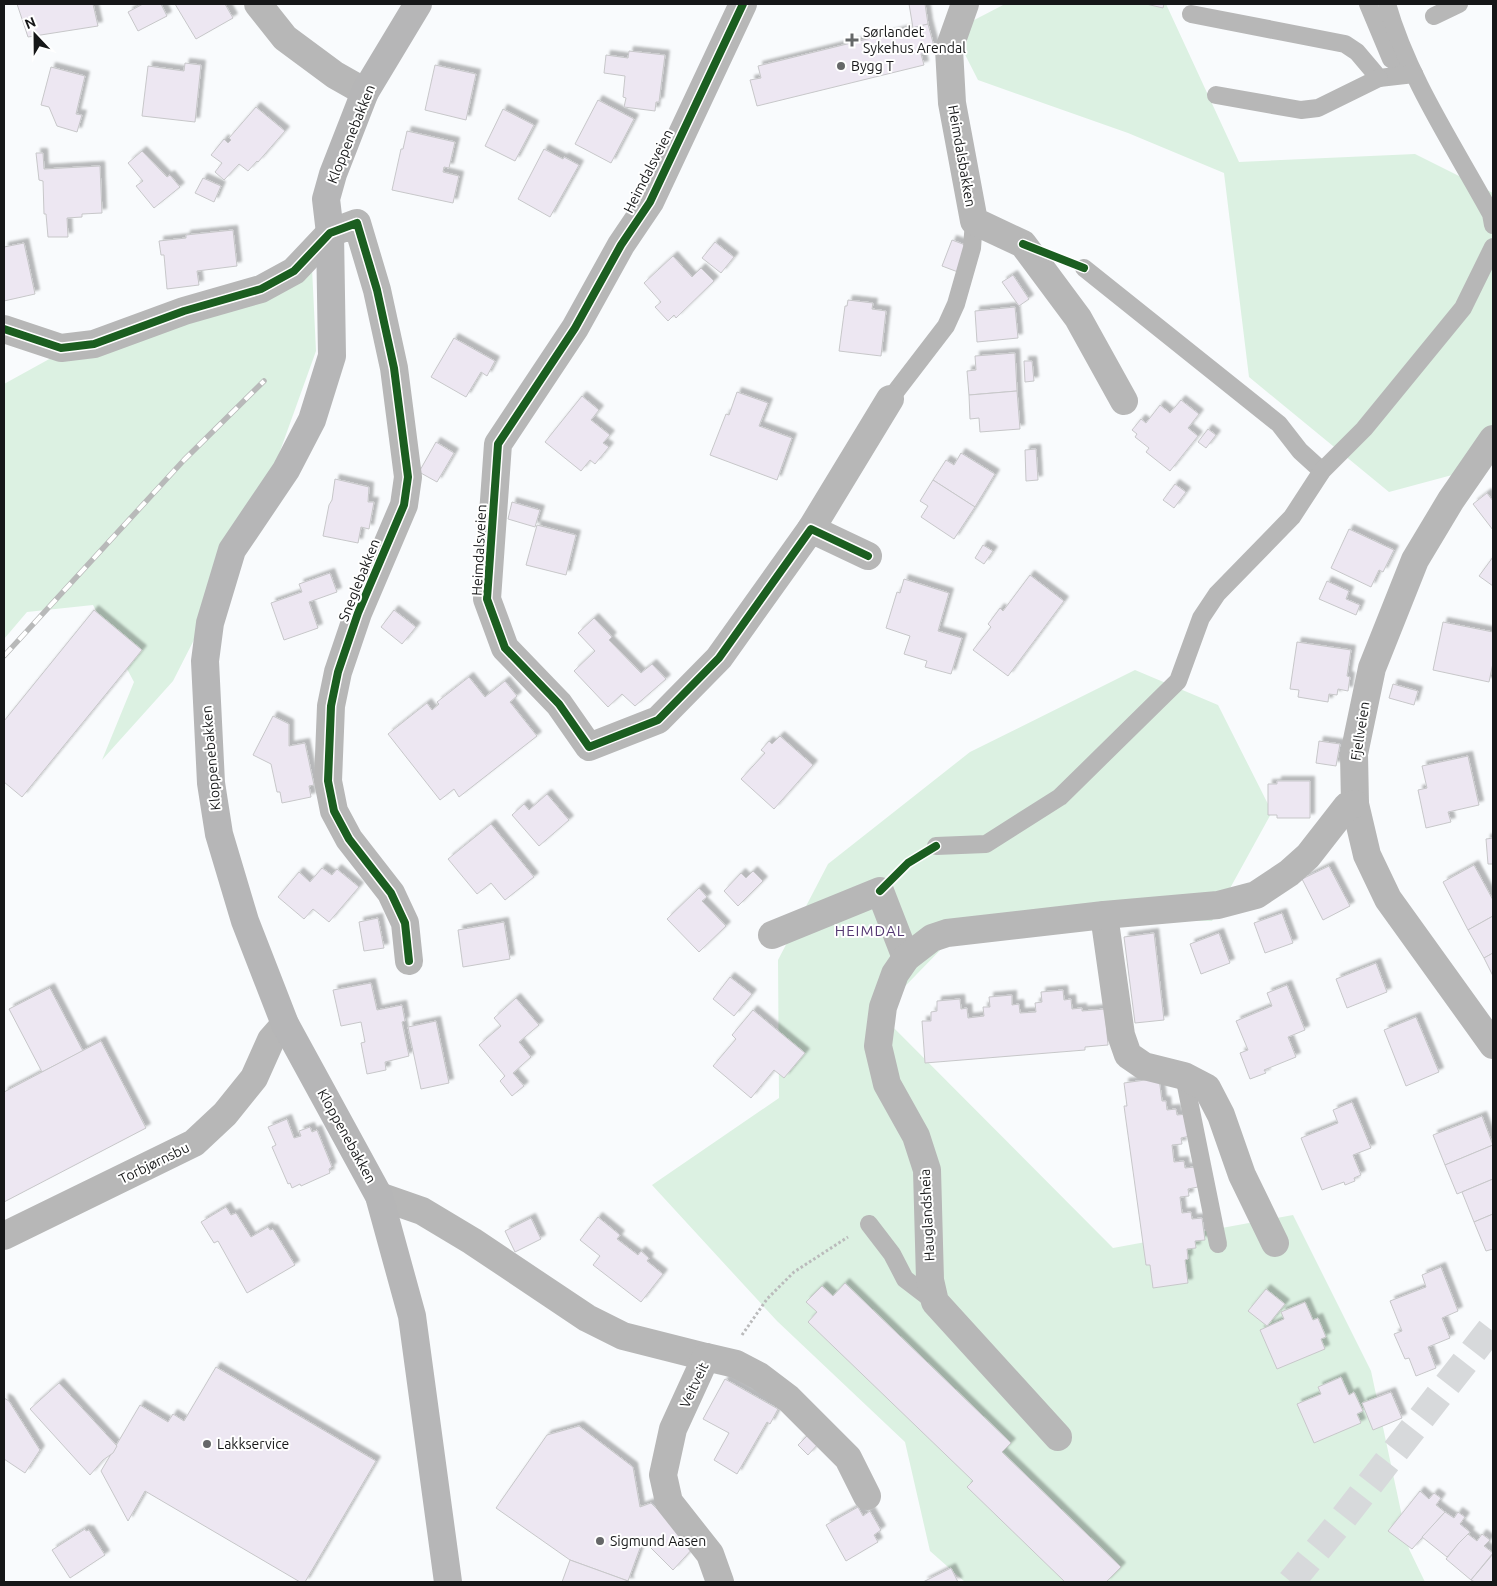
<svg xmlns="http://www.w3.org/2000/svg" width="1497" height="1586" viewBox="0 0 1497 1586" font-family="Ubuntu,sans-serif">
<defs>
<filter id="shadow"><feDropShadow dx="4.5" dy="-4.5" stdDeviation="1" flood-color="#0004"/></filter>
</defs>
<rect width="100%" height="100%" fill="#f9fbfd"/>
<!-- green -->
<g fill="#dcf1e2">
<polygon points="1005,4 1166,4 1239,162 1415,154 1493,193 1493,464 1389,492 1249,377 1224,173 1128,133 978,80 953,31"/>
<polygon points="312,268 316,351 256,518 173,681 102,760 134,682 93,605 27,612 4,639 4,384 62,352"/>
<polygon points="1135,670 1218,705 1272,812 1212,921 1114,921 952,938 879,1013 1113,1248 1293,1215 1371,1371 1409,1549 1425,1582 965,1582 930,1551 905,1442 777,1321 652,1185 779,1098 778,960 828,864 970,752"/>
</g>
<!-- building -->
<g fill="#ede7f2" stroke="#c7c7c9" filter="url(#shadow)">
<polygon points="17,4 93,4 98,26 28,37"/>
<polygon points="143,4 161,4 167,16 138,31 128,12"/>
<polygon points="175,4 225,4 233,18 196,39"/>
<polygon points="909,4 925,4 928,24 913,28"/>
<polygon points="1146,4 1164,4 1163,8"/>
<polygon points="928,24 935,50 921,54 924,65 757,106 750,80 761,78 758,66"/>
<polygon points="629,51 665,55 659,102 656,102 655,111 624,107 626,98 623,97 625,76 604,73 606,55 628,58"/>
<polygon points="185,63 201,65 195,122 142,116 148,66 184,71"/>
<polygon points="435,65 476,74 466,120 425,110"/>
<polygon points="51,67 85,76 76,114 82,115 77,132 57,126 49,107 41,105"/>
<polygon points="598,100 634,119 611,163 575,144"/>
<polygon points="256,107 285,131 258,162 257,161 248,171 239,164 224,180 215,172 222,163 211,155 224,139 228,143 231,140 229,138"/>
<polygon points="503,109 534,125 515,161 485,146"/>
<polygon points="407,131 455,142 449,168 444,167 443,172 459,176 453,203 392,190 401,149 403,149"/>
<polygon points="544,149 563,159 564,157 579,165 550,217 518,199"/>
<polygon points="142,151 167,177 170,175 180,187 154,208 136,186 143,181 128,163"/>
<polygon points="36,153 43,153 44,169 100,166 102,213 82,214 82,217 67,218 68,237 48,237 46,214 44,214 43,181 39,180"/>
<polygon points="203,178 221,186 214,202 195,193"/>
<polygon points="233,230 237,266 197,271 199,285 167,289 164,255 161,255 159,241 186,238 186,235"/>
<polygon points="952,240 968,246 958,272 942,266"/>
<polygon points="715,242 734,257 721,273 702,258"/>
<polygon points="24,243 35,294 4,301 4,247"/>
<polygon points="673,256 692,277 701,268 714,281 676,318 674,315 668,321 655,307 661,302 644,283"/>
<polygon points="1013,275 1029,299 1019,306 1002,282"/>
<polygon points="848,300 873,303 872,309 886,311 881,356 839,351 845,306 847,306"/>
<polygon points="1015,307 1018,338 977,342 975,311"/>
<polygon points="454,338 495,361 487,376 481,372 466,397 431,377"/>
<polygon points="1015,353 1017,391 969,395 967,371 976,370 975,356"/>
<polygon points="1024,361 1032,361 1034,381 1025,382"/>
<polygon points="1017,391 1020,429 980,432 979,418 970,419 969,395"/>
<polygon points="737,392 768,403 759,426 792,438 777,480 710,455 726,414 729,415"/>
<polygon points="582,396 599,410 591,420 610,435 603,443 609,447 595,464 590,460 581,471 545,442"/>
<polygon points="1181,400 1199,414 1188,428 1198,436 1170,471 1146,452 1149,448 1135,437 1137,434 1132,430 1141,419 1146,423 1160,405 1170,413"/>
<polygon points="1208,429 1216,435 1206,448 1198,442"/>
<polygon points="436,442 454,453 437,482 419,472"/>
<polygon points="1036,449 1038,480 1026,481 1025,450"/>
<polygon points="961,453 995,474 975,507 933,480 946,460 954,465"/>
<polygon points="335,479 369,487 368,502 374,502 369,529 361,527 358,543 323,536 329,505 332,500"/>
<polygon points="933,480 975,507 954,539 921,517 928,506 920,501"/>
<polygon points="1175,484 1186,492 1174,508 1163,500"/>
<polygon points="1487,493 1493,501 1493,530 1473,504"/>
<polygon points="512,502 540,510 535,527 508,519"/>
<polygon points="537,525 576,535 566,575 526,565"/>
<polygon points="1349,529 1394,550 1383,572 1379,570 1371,587 1331,568"/>
<polygon points="983,545 993,551 984,564 975,558"/>
<polygon points="1493,557 1493,586 1479,576"/>
<polygon points="330,573 337,592 309,602 318,628 284,640 271,603 302,592 299,584"/>
<polygon points="1030,575 1064,601 1008,676 973,650 991,627 988,624 1000,608 1003,611"/>
<polygon points="904,579 949,593 938,631 962,638 951,674 925,667 927,661 904,654 910,636 886,628 897,592 900,593"/>
<polygon points="1327,581 1349,591 1346,599 1360,605 1356,615 1319,599"/>
<polygon points="94,610 142,650 22,797 4,782 4,721"/>
<polygon points="394,610 416,627 402,644 381,627"/>
<polygon points="594,618 612,637 609,640 641,673 652,664 666,679 635,706 622,694 608,707 574,671 595,651 578,633"/>
<polygon points="1443,622 1493,632 1493,663 1489,682 1433,670"/>
<polygon points="1297,642 1351,650 1347,676 1350,677 1348,691 1338,689 1337,695 1329,694 1328,702 1298,697 1299,690 1290,689"/>
<polygon points="469,677 485,697 505,681 517,696 510,702 537,736 459,797 454,789 440,800 388,734 427,703 432,710 439,704 437,702"/>
<polygon points="1393,684 1418,691 1414,705 1389,698"/>
<polygon points="273,716 289,724 289,746 305,743 314,785 309,786 311,797 282,803 280,792 277,792 271,764 253,755"/>
<polygon points="780,736 813,765 774,809 741,779 765,753 761,750 769,741 772,744"/>
<polygon points="1319,741 1340,744 1336,766 1316,763"/>
<polygon points="1468,756 1479,805 1448,812 1451,822 1426,828 1418,790 1427,788 1422,766"/>
<polygon points="1277,781 1310,781 1310,818 1277,818 1277,815 1268,815 1268,784 1277,784"/>
<polygon points="547,794 569,820 539,846 512,815 524,804 529,810"/>
<polygon points="491,824 534,877 505,900 491,883 477,894 448,859"/>
<polygon points="1493,838 1493,864 1488,864 1486,839"/>
<polygon points="1474,865 1493,900 1493,916 1468,930 1443,882"/>
<polygon points="1329,866 1350,906 1323,920 1302,879"/>
<polygon points="322,868 332,875 337,869 359,887 329,922 313,909 304,919 278,897 299,872 310,882"/>
<polygon points="753,871 763,881 738,906 724,891 741,873 746,878"/>
<polygon points="699,888 707,897 702,901 726,926 699,952 667,919"/>
<polygon points="1282,913 1293,943 1265,953 1254,923"/>
<polygon points="1493,916 1493,953 1484,958 1468,930"/>
<polygon points="378,918 384,948 364,951 359,922"/>
<polygon points="504,922 510,959 463,967 458,930"/>
<polygon points="1154,933 1164,1020 1135,1023 1124,937"/>
<polygon points="1219,933 1230,963 1201,974 1190,944"/>
<polygon points="1493,953 1493,976 1484,958"/>
<polygon points="1376,963 1387,992 1347,1008 1336,979"/>
<polygon points="730,977 752,994 734,1016 713,999"/>
<polygon points="371,983 377,1010 402,1005 405,1021 402,1022 409,1056 385,1062 386,1070 367,1074 361,1043 365,1042 361,1022 341,1026 333,990"/>
<polygon points="1287,985 1305,1030 1288,1037 1296,1057 1264,1070 1266,1073 1250,1079 1240,1053 1248,1050 1236,1021 1272,1006 1267,993"/>
<polygon points="50,988 83,1051 42,1072 9,1009"/>
<polygon points="1063,990 1064,1000 1071,999 1072,1009 1082,1008 1082,1011 1105,1009 1108,1045 1085,1047 1085,1050 925,1063 922,1021 931,1021 931,1012 937,1011 937,1001 960,999 961,1009 967,1008 968,1018 984,1016 983,1007 990,1007 989,997 1012,995 1012,1005 1019,1004 1020,1013 1036,1012 1035,1003 1042,1002 1041,992"/>
<polygon points="516,998 539,1025 519,1042 531,1057 513,1073 524,1086 512,1096 500,1081 505,1076 479,1045 501,1026 494,1018"/>
<polygon points="753,1010 805,1053 784,1078 774,1070 751,1098 713,1066 736,1039 732,1035"/>
<polygon points="1416,1017 1439,1072 1406,1086 1384,1030"/>
<polygon points="436,1021 449,1083 421,1089 408,1027"/>
<polygon points="101,1041 146,1128 4,1202 4,1092"/>
<polygon points="1159,1078 1162,1101 1166,1101 1167,1110 1176,1109 1177,1115 1187,1114 1190,1136 1181,1138 1182,1144 1172,1145 1174,1162 1184,1161 1185,1168 1195,1167 1198,1187 1188,1189 1189,1196 1180,1197 1182,1213 1191,1212 1192,1219 1202,1218 1205,1240 1195,1241 1196,1248 1187,1249 1188,1259 1185,1260 1188,1283 1153,1288 1150,1265 1146,1265 1124,1106 1127,1106 1124,1083"/>
<polygon points="1352,1102 1371,1148 1353,1155 1361,1175 1354,1178 1355,1181 1345,1185 1344,1182 1322,1190 1301,1138 1338,1123 1333,1110"/>
<polygon points="1482,1116 1493,1145 1445,1165 1433,1135"/>
<polygon points="287,1119 294,1138 301,1136 299,1131 310,1127 312,1132 317,1130 332,1167 329,1169 330,1173 301,1186 300,1184 292,1188 290,1183 288,1184 272,1147 276,1145 268,1127"/>
<polygon points="1493,1145 1493,1179 1457,1194 1445,1165"/>
<polygon points="1493,1179 1493,1214 1474,1222 1462,1192"/>
<polygon points="226,1207 231,1215 236,1213 251,1237 268,1227 270,1230 273,1229 295,1265 247,1293 218,1241 214,1243 201,1222"/>
<polygon points="1493,1214 1493,1249 1486,1251 1474,1222"/>
<polygon points="598,1217 620,1235 617,1239 638,1255 641,1251 649,1258 647,1261 663,1274 641,1302 593,1265 600,1256 580,1240"/>
<polygon points="531,1218 541,1239 515,1252 505,1231"/>
<polygon points="1441,1267 1458,1311 1442,1318 1450,1338 1428,1347 1436,1368 1416,1376 1409,1358 1405,1359 1394,1334 1402,1331 1390,1301 1426,1287 1422,1275"/>
<polygon points="845,1283 1011,1443 1002,1452 1121,1567 1106,1582 1065,1582 967,1487 973,1481 808,1322 817,1312 806,1302 822,1286 833,1296"/>
<polygon points="1266,1289 1285,1304 1267,1326 1248,1311"/>
<polygon points="1305,1302 1313,1320 1318,1318 1326,1337 1321,1339 1325,1349 1277,1369 1260,1330 1284,1319 1281,1312"/>
<polygon points="216,1367 376,1461 305,1582 300,1582 145,1491 128,1521 101,1471 140,1405 168,1422 173,1414 184,1421"/>
<polygon points="1341,1377 1349,1395 1354,1392 1363,1411 1357,1414 1361,1423 1314,1443 1297,1404 1321,1394 1318,1387"/>
<polygon points="725,1379 778,1409 770,1424 767,1422 737,1474 714,1460 729,1433 703,1419"/>
<polygon points="59,1383 117,1446 113,1453 103,1460 90,1475 30,1409"/>
<polygon points="1391,1392 1402,1418 1373,1430 1362,1403"/>
<polygon points="4,1398 9,1401 40,1450 25,1473 4,1459"/>
<polygon points="579,1426 633,1467 640,1507 651,1503 695,1546 673,1570 643,1540 628,1581 570,1560 496,1508 547,1435"/>
<polygon points="809,1434 819,1443 808,1455 798,1445"/>
<polygon points="1420,1491 1429,1499 1434,1493 1441,1498 1436,1505 1445,1512 1412,1549 1388,1531"/>
<polygon points="858,1507 863,1516 870,1511 881,1530 874,1535 878,1542 846,1561 826,1525"/>
<polygon points="1445,1512 1454,1518 1458,1512 1465,1517 1460,1524 1470,1532 1447,1557 1422,1537"/>
<polygon points="85,1529 86,1531 89,1530 105,1555 70,1578 52,1550"/>
<polygon points="1468,1534 1477,1541 1482,1534 1490,1540 1484,1546 1493,1553 1471,1580 1446,1559 1458,1544"/>
<polygon points="1493,1554 1493,1582 1475,1582 1471,1580"/>
<polygon points="570,1560 628,1581 630,1582 562,1582"/>
<polygon points="951,1568 958,1582 923,1582"/>
</g>
<g fill="none" stroke-linecap="round" stroke-linejoin="round">
<!-- primary-tunnel -->
<polyline stroke="#d7d9db" stroke-width="28" stroke-dasharray="28 14" stroke-linecap="butt" points="1291,1582 1337,1526 1493,1326"/>
<!-- path -->
<polyline stroke="#bababb" stroke-width="3" stroke-dasharray="2.5 2.5" stroke-linecap="butt" points="742,1335 767,1299 794,1272 848,1237"/>
<!-- service -->
<g stroke="#b7b7b7" stroke-width="18">
<polyline points="1368,4 1391,59 1414,74"/>
<path d="M1387 4C1408 78 1454 146 1491 214L1493 225"/>
<polyline points="1191,14 1345,44 1357,52 1379,78 1414,74"/>
<polyline points="1434,16 1459,4"/>
<polyline points="1216,95 1301,110 1318,108 1379,78"/>
<polyline points="1084,268 1279,424 1300,451 1322,471"/>
<polyline points="890,399 946,326 956,304 972,248 974,221"/>
<polyline points="936,846 986,844 1060,797 1178,681 1201,618 1217,594 1292,517 1322,471 1364,429 1463,308 1493,247"/>
<polyline points="1184,1076 1218,1244"/>
<polyline points="869,1224 892,1254 905,1279 935,1302"/>
</g>
<!-- minor -->
<g stroke="#b7b7b7" stroke-width="28">
<polyline points="258,4 285,38 335,75 365,92"/>
<polyline points="743,4 650,202 621,245 575,328 498,444 487,599 505,648 559,704 589,747 658,720 719,658 811,529 868,556"/>
<polyline points="965,4 949,49 952,103 974,221 1023,244 1078,318 1124,401"/>
<polyline points="4,329 61,348 94,344 184,311 261,289 294,271 330,233 357,223 377,290 394,368 408,477 404,505 358,613 338,672 331,706 328,781 334,811 349,839 391,893 405,923 409,961"/>
<polyline points="1493,439 1451,500 1415,560 1372,668 1354,754 1355,804 1367,855 1388,899 1493,1045"/>
<polyline points="811,529 890,399"/>
<polyline points="1104,915 1121,1035 1128,1055 1144,1066 1184,1076 1207,1088 1221,1115 1242,1175 1275,1243"/>
<polyline points="772,935 880,891 906,958"/>
<polyline points="379,1196 422,1211 472,1241 587,1318 623,1336 706,1357"/>
<polyline points="4,1236 194,1143 225,1114 254,1078 271,1040 285,1024"/>
<polyline points="1058,1437 935,1302 930,1280 927,1170 916,1136 887,1084 878,1046 883,1007 895,974 906,958 932,938 947,933 1104,915 1218,905 1256,895 1289,873 1308,856 1347,806 1355,804"/>
<polyline points="720,1582 710,1554 669,1502 663,1475 673,1429 706,1357 736,1364 759,1376 788,1398 848,1458 867,1496"/>
</g>
<!-- secondary -->
<polyline stroke="#b6b6b7" stroke-width="28" points="418,4 365,92 333,174 326,199 330,233 332,356 312,420 286,470 232,550 210,623 205,661 211,783 219,834 245,921 285,1024 379,1196 412,1316 448,1582"/>
<defs>
<polyline id="rail" points="4,656 184,460 264,381"/>
</defs>
<!-- rail casing -->
<use href="#rail" stroke="#b8b9b9" stroke-width="5.5"/>
<!-- rail -->
<use href="#rail" stroke="#fff" stroke-width="4" stroke-dasharray="11" stroke-linecap="butt"/>
<defs>
<g id="cycleway">
<polyline points="743,4 650,202 621,245 575,328 498,444 487,599 505,648 559,704 589,747 658,720 719,658 811,529 868,556"/>
<polyline points="1023,244 1084,268"/>
<polyline points="4,329 61,348 94,344 184,311 261,289 294,271 330,233 357,223 377,290 394,368 408,477 404,505 358,613 338,672 331,706 328,781 334,811 349,839 391,893 405,923 409,961"/>
<polyline points="880,891 908,863 936,846"/>
</g>
</defs>
<!-- cycleway casing -->
<use href="#cycleway" stroke="#fff" stroke-width="11"/>
<!-- cycleway -->
<use href="#cycleway" stroke="#1b5e20" stroke-width="8"/>
</g>
<!-- markers -->
<g fill="#656768" stroke="#fff" stroke-width="2">
<path d="M849.5 32.5h5v5h5v5h-5v5h-5v-5h-5v-5h5z"/>
<circle cx="841" cy="66" r="5"/>
<circle cx="207" cy="1444" r="5"/>
<circle cx="600" cy="1541" r="5"/>
</g>
<g text-anchor="middle" stroke-width="4" stroke-linejoin="round" paint-order="stroke">
<!-- poi labels -->
<g font-size="14" fill="#161718" stroke="#fff" text-anchor="start">
<text x="863" y="37">Sørlandet<tspan x="863" dy="16">Sykehus Arendal</tspan></text>
<text x="851" y="71">Bygg T</text>
<text x="217" y="1449">Lakkservice</text>
<text x="610" y="1546">Sigmund Aasen</text>
</g>
<!-- street labels -->
<g font-size="14" fill="#161718" stroke="#fff">
<text transform="translate(351 134) rotate(-68)" y="5">Kloppenebakken</text>
<text transform="translate(962 156) rotate(80)" y="5">Heimdalsbakken</text>
<text transform="translate(648 171) rotate(-63)" y="5">Heimdalsveien</text>
<text transform="translate(479 550) rotate(-87)" y="5">Heimdalsveien</text>
<text transform="translate(359 580) rotate(-68)" y="5">Sneglebakken</text>
<text transform="translate(1360 731) rotate(-81)" y="5">Fjellveien</text>
<text transform="translate(211 758) rotate(-95)" y="5">Kloppenebakken</text>
<text transform="translate(347 1136) rotate(61)" y="5">Kloppenebakken</text>
<text transform="translate(154 1163) rotate(-26)" y="5">Torbjørnsbu</text>
<text transform="translate(927 1215) rotate(-93)" y="5">Hauglandsheia</text>
<text transform="translate(694 1385) rotate(-65)" y="5">Veitveit</text>
</g>
<!-- neighbourhood labels -->
<g font-size="15" letter-spacing="1" fill="#543872" stroke="#fff">
<text x="870" y="936">HEIMDAL</text>
</g>
</g>
<!-- border -->
<rect width="1497" height="1586" fill="none" stroke="#161718" stroke-width="10"/>
<!-- north arrow -->
<g transform="translate(35 35) rotate(338)" stroke="#ffffff" stroke-width="4" paint-order="stroke">
<path d="M0-4L9 19L0 12L-9 19Z" fill="#161718"/>
<text y="-8" font-size="14" font-weight="bold" text-anchor="middle" fill="#161718">N</text>
</g>
</svg>
